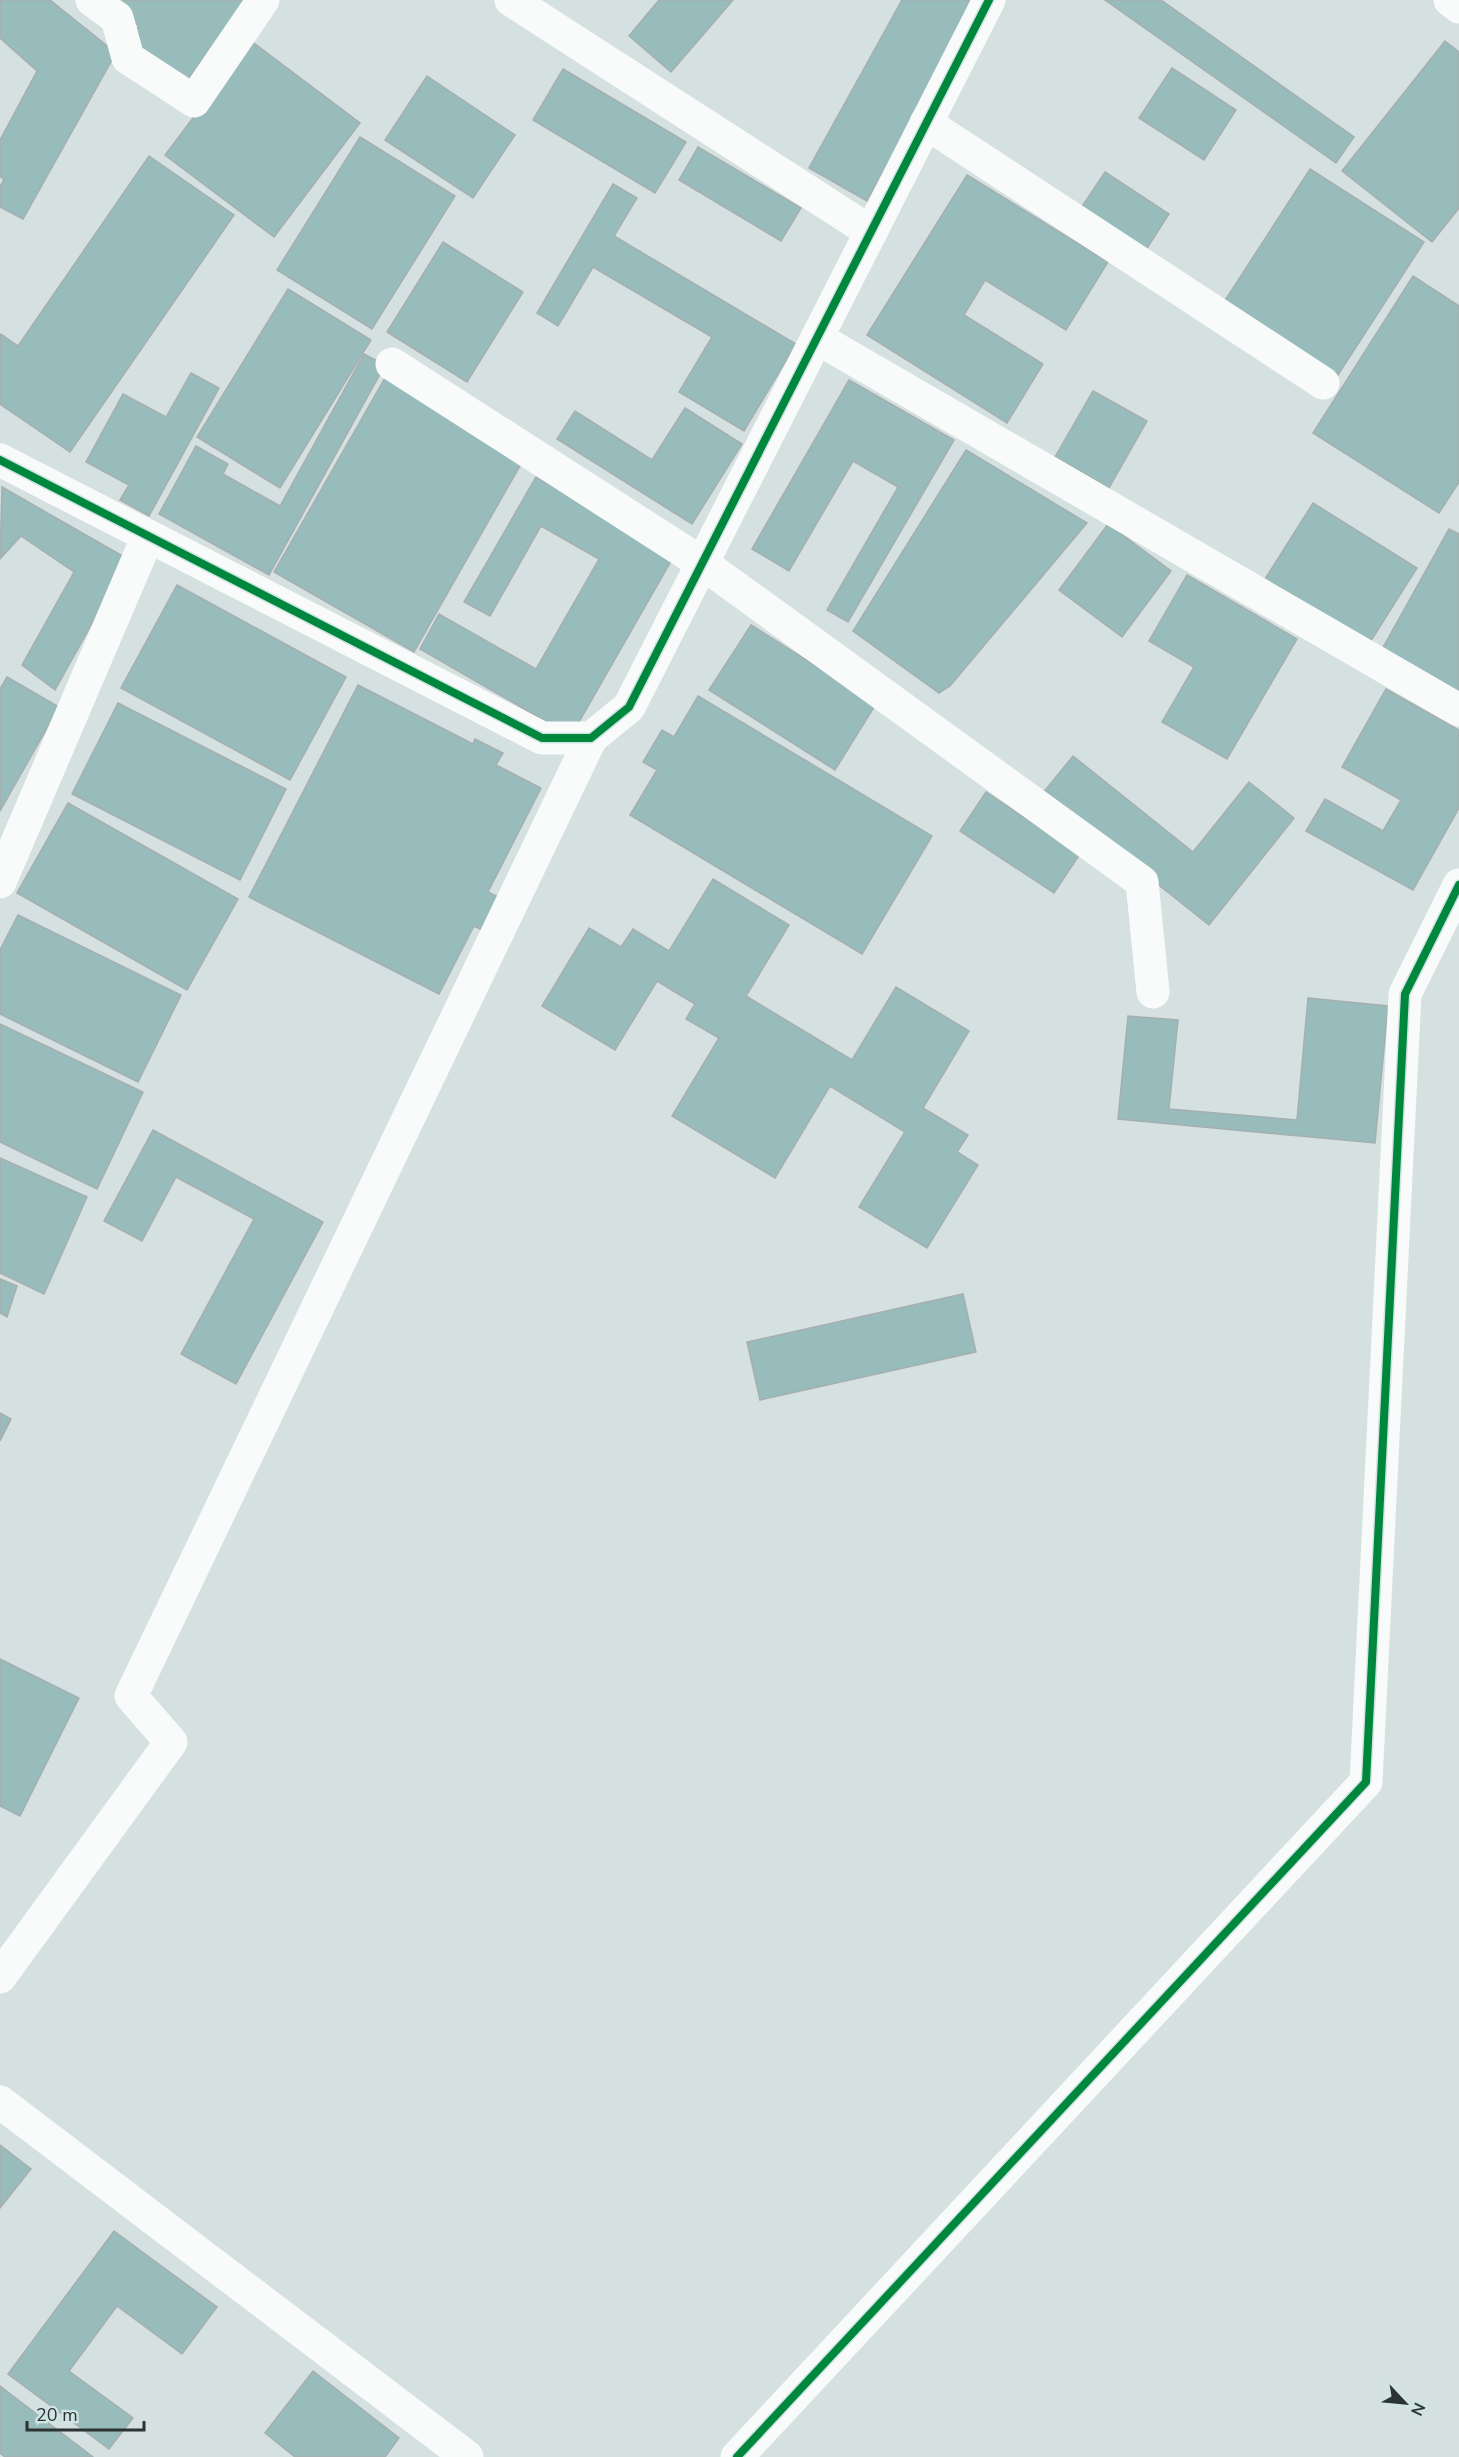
<svg xmlns="http://www.w3.org/2000/svg" width="1459" height="2457" viewBox="0 0 1459 2457" font-family="'Nunito Sans',sans-serif">
<rect width="100%" height="100%" fill="#d5e0e0"/>
<!-- building -->
<g fill="#98bbbc" stroke="#a6afaf" stroke-width="1.5">
<polygon points="0,0 50,0 116,53 23,219 0,207 0,186 4,180 0,176 0,140 37,71 0,38"/>
<polygon points="104,0 248,0 187,81 130,38 139,26"/>
<polygon points="659,0 733,0 671,72 629,36"/>
<polygon points="902,0 978,0 867,201 809,168"/>
<polygon points="1105,0 1161,0 1354,137 1336,163"/>
<polygon points="251,41 360,123 274,237 165,155"/>
<polygon points="1445,41 1459,52 1459,208 1432,242 1342,171"/>
<polygon points="1172,68 1236,110 1204,160 1139,118"/>
<polygon points="563,69 686,142 655,193 533,120"/>
<polygon points="427,76 515,135 473,198 385,140"/>
<polygon points="360,137 455,196 372,329 277,270"/>
<polygon points="698,147 801,208 781,241 679,180"/>
<polygon points="149,156 234,215 70,452 0,404 0,336 1,334 18,346"/>
<polygon points="1310,169 1424,242 1338,375 1224,302"/>
<polygon points="1105,172 1169,214 1144,253 1079,211"/>
<polygon points="967,175 1108,262 1066,330 985,280 964,315 1043,364 1007,423 867,335"/>
<polygon points="613,184 637,198 614,236 796,344 744,431 679,392 712,337 593,267 558,326 537,313"/>
<polygon points="443,242 523,292 467,382 387,332"/>
<polygon points="1413,276 1459,306 1459,482 1439,513 1313,433"/>
<polygon points="288,289 371,340 280,488 197,437"/>
<polygon points="364,354 385,365 269,575 159,514 196,446 228,464 223,474 280,506"/>
<polygon points="191,373 219,388 149,516 120,500 129,485 86,462 123,394 166,417"/>
<polygon points="385,378 525,457 414,652 274,572"/>
<polygon points="849,380 954,440 848,622 827,610 898,487 853,461 789,571 752,549"/>
<polygon points="1093,391 1147,421 1109,488 1055,457"/>
<polygon points="685,408 742,444 692,524 557,439 575,411 652,460"/>
<polygon points="966,450 1087,523 950,686 939,693 853,631"/>
<polygon points="536,477 674,556 571,736 420,649 439,614 536,669 599,559 541,526 490,616 464,602"/>
<polygon points="2,487 128,559 55,690 22,665 74,572 21,536 0,559"/>
<polygon points="1313,503 1417,568 1369,644 1265,579"/>
<polygon points="1108,524 1171,571 1122,637 1059,590"/>
<polygon points="1449,529 1459,534 1459,695 1381,651"/>
<polygon points="1187,575 1297,639 1227,759 1162,722 1194,667 1149,641"/>
<polygon points="177,585 346,677 290,780 121,688"/>
<polygon points="751,625 876,704 835,770 709,690"/>
<polygon points="7,677 59,707 0,811 0,689"/>
<polygon points="358,685 473,744 475,739 503,753 496,765 541,788 488,892 511,903 494,936 474,926 439,994 249,897"/>
<polygon points="1386,689 1459,730 1459,808 1413,890 1306,831 1325,799 1383,831 1401,800 1342,767"/>
<polygon points="698,696 932,836 862,954 630,815 657,770 643,762 662,730 674,737"/>
<polygon points="118,703 286,789 240,880 72,794"/>
<polygon points="1073,756 1193,852 1249,782 1294,818 1209,925 1043,793"/>
<polygon points="986,792 1080,854 1054,893 960,831"/>
<polygon points="68,803 238,899 187,990 17,893"/>
<polygon points="713,879 789,925 746,996 852,1060 896,987 969,1031 923,1108 968,1135 957,1152 978,1165 927,1248 859,1207 905,1132 830,1086 775,1178 672,1116 719,1038 686,1019 695,1004 657,981 615,1050 542,1006 589,928 621,947 633,929 669,951"/>
<polygon points="18,915 181,995 138,1082 0,1014 0,950"/>
<polygon points="1308,998 1388,1006 1375,1143 1118,1119 1128,1016 1178,1020 1169,1109 1297,1120"/>
<polygon points="0,1024 143,1092 97,1189 0,1142"/>
<polygon points="153,1130 323,1222 236,1384 181,1354 254,1219 176,1177 142,1241 104,1221"/>
<polygon points="0,1158 87,1197 44,1294 0,1273"/>
<polygon points="0,1279 17,1286 7,1317 0,1313"/>
<polygon points="963,1294 976,1352 760,1400 747,1342"/>
<polygon points="0,1413 11,1419 0,1441"/>
<polygon points="0,1659 79,1698 20,1816 0,1806"/>
<polygon points="0,2145 31,2169 0,2208"/>
<polygon points="114,2231 217,2307 182,2354 117,2306 69,2371 133,2418 109,2449 8,2374"/>
<polygon points="313,2371 399,2438 385,2457 295,2457 265,2433"/>
<polygon points="0,2386 93,2457 5,2457 0,2453"/>
</g>
<g fill="none" stroke-linecap="round" stroke-linejoin="round">
<!-- minor -->
<g stroke="#f9fafa" stroke-width="33">
<polyline points="92,0 117,18 128,58 194,101 263,0"/>
<polyline points="511,0 871,232"/>
<polyline points="1450,0 1459,7"/>
<polyline points="926,123 1323,383"/>
<polyline points="817,338 1459,710"/>
<polyline points="392,364 702,563 1142,882 1153,992"/>
<polyline points="0,460 542,738 591,738 629,707 989,0"/>
<polyline points="0,882 148,536"/>
<polyline points="0,1977 171,1742 131,1696 591,738"/>
<polyline points="0,2102 467,2457"/>
<polyline points="737,2457 1366,1782 1405,994 1459,885"/>
</g>
<defs>
<g id="cycleway">
<polyline points="0,460 542,738 591,738 629,707 989,0"/>
<polyline points="737,2457 1366,1782 1405,994 1459,885"/>
</g>
</defs>
<!-- cycleway casing -->
<use href="#cycleway" stroke="#d0e4e4" stroke-width="11"/>
<!-- cycleway -->
<use href="#cycleway" stroke="#00873e" stroke-width="8"/>
</g>
<!-- north arrow -->
<g transform="translate(1405 2403) rotate(116)" stroke="#d0e4e4" stroke-width="4.5" paint-order="stroke">
<path d="M0-4.5L10 22L0 15L-10 22Z" fill="#2b3333"/>
<text y="-9" font-size="16" font-weight="bold" text-anchor="middle" fill="#2b3333">N</text>
</g>
<!-- scale -->
<path d="M27 2421v9h117v-9" fill="none" stroke="#2b3333" stroke-width="3"/>
<text x="36" y="2421" font-size="18" fill="#2b3333" stroke="#d0e4e4" stroke-width="4.5" paint-order="stroke">20 m</text>
</svg>
